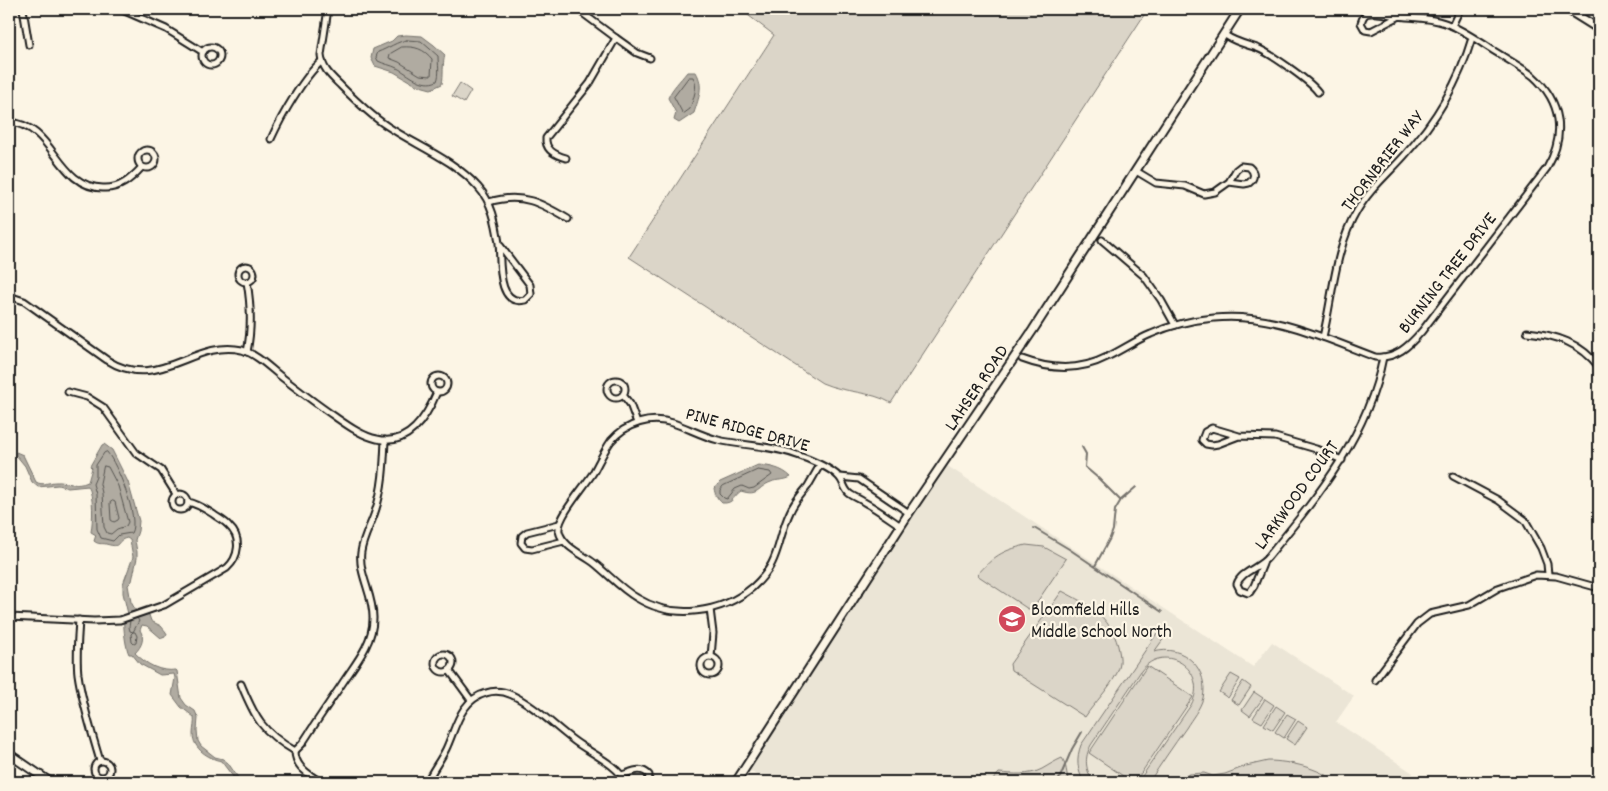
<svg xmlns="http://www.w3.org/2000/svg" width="1608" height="791" viewBox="0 0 1608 791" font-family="Dekko,sans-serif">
<rect width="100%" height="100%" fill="#fcf5e5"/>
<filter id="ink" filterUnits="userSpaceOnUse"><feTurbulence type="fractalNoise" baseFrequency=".02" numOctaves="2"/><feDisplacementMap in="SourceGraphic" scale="10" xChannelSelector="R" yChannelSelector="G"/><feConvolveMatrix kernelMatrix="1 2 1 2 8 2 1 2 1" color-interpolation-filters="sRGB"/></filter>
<g filter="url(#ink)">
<!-- built -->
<polygon fill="#ebe5d6" points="946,465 1253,667 1272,642 1354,696 1336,722 1413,773 1408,782 767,782 747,769 859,595"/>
<!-- green -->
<g fill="#dbd5c8" stroke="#7c7872">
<path d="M740 9H1148L891 403C871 391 845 393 822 383L629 257 774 35Z"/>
<polygon points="460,83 471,91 464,103 452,96"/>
<path d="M1026 545 1044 547 1066 559 1033 608 1028 609 977 575C994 556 1001 551 1026 545Z"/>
<path d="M1062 591C1089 605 1110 616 1118 646 1120 656 1122 663 1117 673 1109 689 1095 702 1085 717L1011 670 1010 664Z"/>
<path d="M1157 633 1164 638 1154 652C1168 648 1182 651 1193 662 1202 671 1206 685 1203 698 1200 709 1192 718 1186 728 1173 746 1161 764 1149 782H1138L1191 705C1210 670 1164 640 1141 671L1091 745C1084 758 1085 770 1094 782H1084C1077 770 1076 758 1081 745Z"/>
<polygon points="1147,666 1193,697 1135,782 1132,782 1089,753"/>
<polygon points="1231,674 1240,679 1228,698 1219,692"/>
<polygon points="1243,681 1251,687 1239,705 1231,700"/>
<polygon points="1254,692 1263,698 1250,716 1242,710"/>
<polygon points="1265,699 1274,705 1262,723 1253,718"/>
<polygon points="1276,706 1285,712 1273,730 1264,725"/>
<polygon points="1287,714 1296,719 1284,738 1275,732"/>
<polygon points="1298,721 1307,727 1295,745 1286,739"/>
<path d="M1062 758C1067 765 1066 774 1069 782H991L999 773C1013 774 1029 776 1042 769 1049 765 1055 761 1062 758Z"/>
<path d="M1268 761C1288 761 1321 768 1335 782H1182L1187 775 1190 774 1204 773 1213 776 1225 774 1246 766Z"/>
</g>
<!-- water -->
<g fill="#b0aba1" stroke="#75726c">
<path d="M406 35 422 36 434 45 445 55C442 65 444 74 442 84L431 89 416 85 394 72 375 66 371 58 373 49 392 41 397 36Z"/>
<path d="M687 72H696C704 86 699 97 694 113L679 123 674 120 676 113 668 98C672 88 680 81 687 72Z"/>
<path d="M104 444 112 450 128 482 139 521 138 531 135 540 137 552V558L132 581 128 585 131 602 136 611 149 615 151 621 161 626 166 632 167 635 163 638H161L147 626 142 625 140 630C145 638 142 646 135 653 147 665 160 672 176 670L177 671 181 698 186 705 195 711 198 718 197 730 198 741 201 746 215 757 223 759 228 763 241 782H237L221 761C208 758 193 749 193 734 193 728 195 723 194 717L181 707 172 695 175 678 174 674 160 675 140 664 132 654H129C126 649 123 627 124 621 125 619 126 616 128 614L123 593V584L133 557 130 540 127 538C114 541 123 549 106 544 101 543 99 545 94 541L96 535 91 532C93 521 94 495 88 486L68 488 58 485 38 487 32 482 25 466 16 455V452L23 455 36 482C43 486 48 482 56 482 67 481 75 488 88 482L92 468 90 466C94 459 98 452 102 445Z"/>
<path d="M758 465C770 466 782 468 791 477 784 481 777 479 771 482 757 487 759 497 741 491 733 496 734 504 722 503 717 498 715 495 714 488L720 482Z"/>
</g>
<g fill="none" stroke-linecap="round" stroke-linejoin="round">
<!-- shore -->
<g stroke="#575551" stroke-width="1">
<path d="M407 40 421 41 438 56C438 64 440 74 437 81 422 88 409 74 397 68 391 65 384 64 378 61L376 57 378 52C387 49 398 41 407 40Z"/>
<path d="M402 47C415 46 424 49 432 59L431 76 420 75 399 62 389 58 390 54Z"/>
<path d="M689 77H693C699 86 693 99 690 109L683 114 674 97Z"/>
<path d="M107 452C117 464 140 518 131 533L119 535 113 541 101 538 97 529 96 494 93 484 96 477V465L104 453Z"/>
<polygon points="104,466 108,467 118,486 128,522 126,526 117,529 111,534 107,533 104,527 102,493 100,484"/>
<polygon points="758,470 770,472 772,475 754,488 749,489 742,486 735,489 727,499 724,498 720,494 720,490 723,486"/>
<polygon points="113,501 115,502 119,518 118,520 114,522 111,520 110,503"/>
<polyline points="130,621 129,627 130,631 133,632 131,634 132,642 134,644 136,643 137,636 135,632 133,632 139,621 137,618"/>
</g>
<!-- stream -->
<g stroke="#75726c" stroke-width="2">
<polyline points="1082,447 1086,454 1085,467 1098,478 1120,500"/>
<polyline points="1034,528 1069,549 1162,612"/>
<polyline points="1095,566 1110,538 1113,530 1115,510 1121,500 1136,487"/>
<polyline points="1058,782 1072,749 1082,732"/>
</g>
<defs>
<g id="street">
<polyline points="23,9 29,45"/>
<polyline points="120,9 166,29 203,52"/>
<path d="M328 9 321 55C322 69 332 77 341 86 355 100 370 115 387 126 417 146 453 159 478 187 492 202 496 223 499 243 501 259 496 307 525 300L531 294 530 285 499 244"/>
<polyline points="1452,26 1460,9"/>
<path d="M1225 35C1235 42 1245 44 1257 48 1270 53 1310 81 1318 92"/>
<polyline points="616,38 637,53 650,58"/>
<circle cx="211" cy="56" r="9"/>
<path d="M9 122C55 125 56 187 103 188 120 189 131 179 142 167"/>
<path d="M271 139C281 117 304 76 322 61"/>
<circle cx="147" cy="159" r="9"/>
<path d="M566 158C555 155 545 150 546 138L590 83 616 38 577 9"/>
<path d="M1136 171 1156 183 1185 186 1204 194 1215 192 1229 182 1244 184 1249 183C1255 178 1255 172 1249 167L1241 166 1236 170 1229 182"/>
<path d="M489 202C522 192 541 203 568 219"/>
<polyline points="1102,240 1144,276 1161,300 1175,325"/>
<circle cx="246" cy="274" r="8"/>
<path d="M9 296 24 301 107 360C159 393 193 339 242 350 256 354 268 366 279 375 297 389 315 403 334 416 347 425 362 436 377 439 409 447 427 416 437 392"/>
<path d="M1527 332C1556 335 1581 343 1599 367"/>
<path d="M1323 337C1333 295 1335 248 1357 211 1369 190 1388 174 1404 156 1435 122 1459 82 1472 38"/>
<path d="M247 352C252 328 251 305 247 282"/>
<path d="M1022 359C1051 370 1080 371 1107 357 1122 350 1136 340 1151 334 1171 325 1192 320 1214 318 1270 312 1324 338 1375 357 1396 359 1409 346 1422 331L1547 168C1566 135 1562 102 1533 76 1520 66 1505 58 1491 49 1477 40 1462 29 1445 23 1429 17 1413 18 1396 16 1388 15 1375 10 1366 14 1363 16 1362 20 1361 23L1365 30 1371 31 1398 17"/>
<circle cx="439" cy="384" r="8"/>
<circle cx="616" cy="389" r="9"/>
<polyline points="68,392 87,397 103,407 136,453 161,470 176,494"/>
<polyline points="623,395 630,404 637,423"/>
<polyline points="1239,436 1218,444 1212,445 1206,444 1202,440 1205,432 1212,428 1239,436 1275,437 1316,449 1342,460"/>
<path d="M820 465C816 472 812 479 808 486 801 495 794 502 790 512 776 542 781 562 753 587 721 614 673 620 637 598 621 589 608 574 594 563 582 554 562 546 559 531 557 517 585 486 593 473 599 462 604 451 611 441 626 423 651 416 673 423 688 428 702 436 718 440 744 446 771 445 797 455 809 459 831 468 839 477 844 482 844 490 850 494 854 497 860 499 864 502 877 509 889 518 901 526"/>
<polyline points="1453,476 1498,500 1525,520 1541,548 1547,564 1548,574"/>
<polyline points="840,477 859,479 909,513"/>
<circle cx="180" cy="502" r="8"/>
<polyline points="559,524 527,532 522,536 521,543 525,548 532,549 564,541"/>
<path d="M1263 564 1254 586 1250 592 1248 593 1240 590 1237 584C1241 571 1260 568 1268 557 1317 497 1368 436 1383 357"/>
<polyline points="710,609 713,633 711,657"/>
<path d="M9 617 94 621 120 620 164 605 227 568C239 557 242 538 229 526 225 521 218 518 213 514 205 509 198 504 188 502"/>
<path d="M79 620C78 638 76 656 78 674 82 703 92 733 100 761"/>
<circle cx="444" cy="663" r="9"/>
<circle cx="710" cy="666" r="9"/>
<polyline points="449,670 471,700"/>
<polyline points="1375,680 1417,624 1430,614 1469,605 1498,588 1536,575 1556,576 1599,588"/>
<path d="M241 684C255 718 262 732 295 751"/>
<path d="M295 751 302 744C314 725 327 706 340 687 353 666 373 645 373 619 374 596 358 574 361 552 363 538 371 525 375 512 383 489 384 464 385 440"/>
<path d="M295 751C295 767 308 773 320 782"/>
<circle cx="102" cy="769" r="8"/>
<path d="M622 775C632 772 641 766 649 775L648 782"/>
<path d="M427 782C432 771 440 761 446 749 456 728 460 700 486 693 495 690 503 691 512 695 535 706 553 725 573 740 588 752 619 765 625 782"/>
</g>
<g id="secondary">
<polyline points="1567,9 1599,29"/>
<polyline points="9,754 50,782"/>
<polyline points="736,782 909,513 1033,330 1240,9"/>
</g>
</defs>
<!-- street casing -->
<use href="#street" stroke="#1c1c1c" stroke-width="9"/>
<!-- secondary casing -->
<use href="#secondary" stroke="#1c1c1c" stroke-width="11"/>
<!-- street -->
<use href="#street" stroke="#fcf5e5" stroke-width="5"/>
<!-- secondary -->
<use href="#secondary" stroke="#fcf5e5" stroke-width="7"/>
</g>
</g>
<!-- icons -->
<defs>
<symbol id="school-disc" viewBox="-11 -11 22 22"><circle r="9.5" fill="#d1495b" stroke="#fcf5e5"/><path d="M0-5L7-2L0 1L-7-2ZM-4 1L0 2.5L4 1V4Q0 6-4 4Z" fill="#fff"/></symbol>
</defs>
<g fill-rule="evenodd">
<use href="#school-disc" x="996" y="603" width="32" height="32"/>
</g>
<g text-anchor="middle" stroke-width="4.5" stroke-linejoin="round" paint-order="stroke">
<!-- street labels -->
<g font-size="19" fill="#1c1c1c" stroke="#fcf5e5">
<text transform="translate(1381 160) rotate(-52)" y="7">THORNBRIER WAY</text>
<text transform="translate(1446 272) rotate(-52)" y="7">BURNING TREE DRIVE</text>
<text transform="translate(975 387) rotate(-56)" y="7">LAHSER ROAD</text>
<text transform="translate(748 428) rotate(15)" y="7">PINE RIDGE DRIVE</text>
<text transform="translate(1295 494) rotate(-54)" y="7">LARKWOOD COURT</text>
</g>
<!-- poi labels -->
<g font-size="19" fill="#1c1c1c" stroke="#fcf5e5" text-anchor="start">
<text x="1031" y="615">Bloomfield Hills<tspan x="1031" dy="22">Middle School North</tspan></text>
</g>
</g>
<!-- margin -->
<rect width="1608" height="791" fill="none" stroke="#fcf5e5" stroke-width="30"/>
<rect x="15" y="15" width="1578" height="761" fill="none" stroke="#1c1c1c" stroke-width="2" filter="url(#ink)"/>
</svg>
